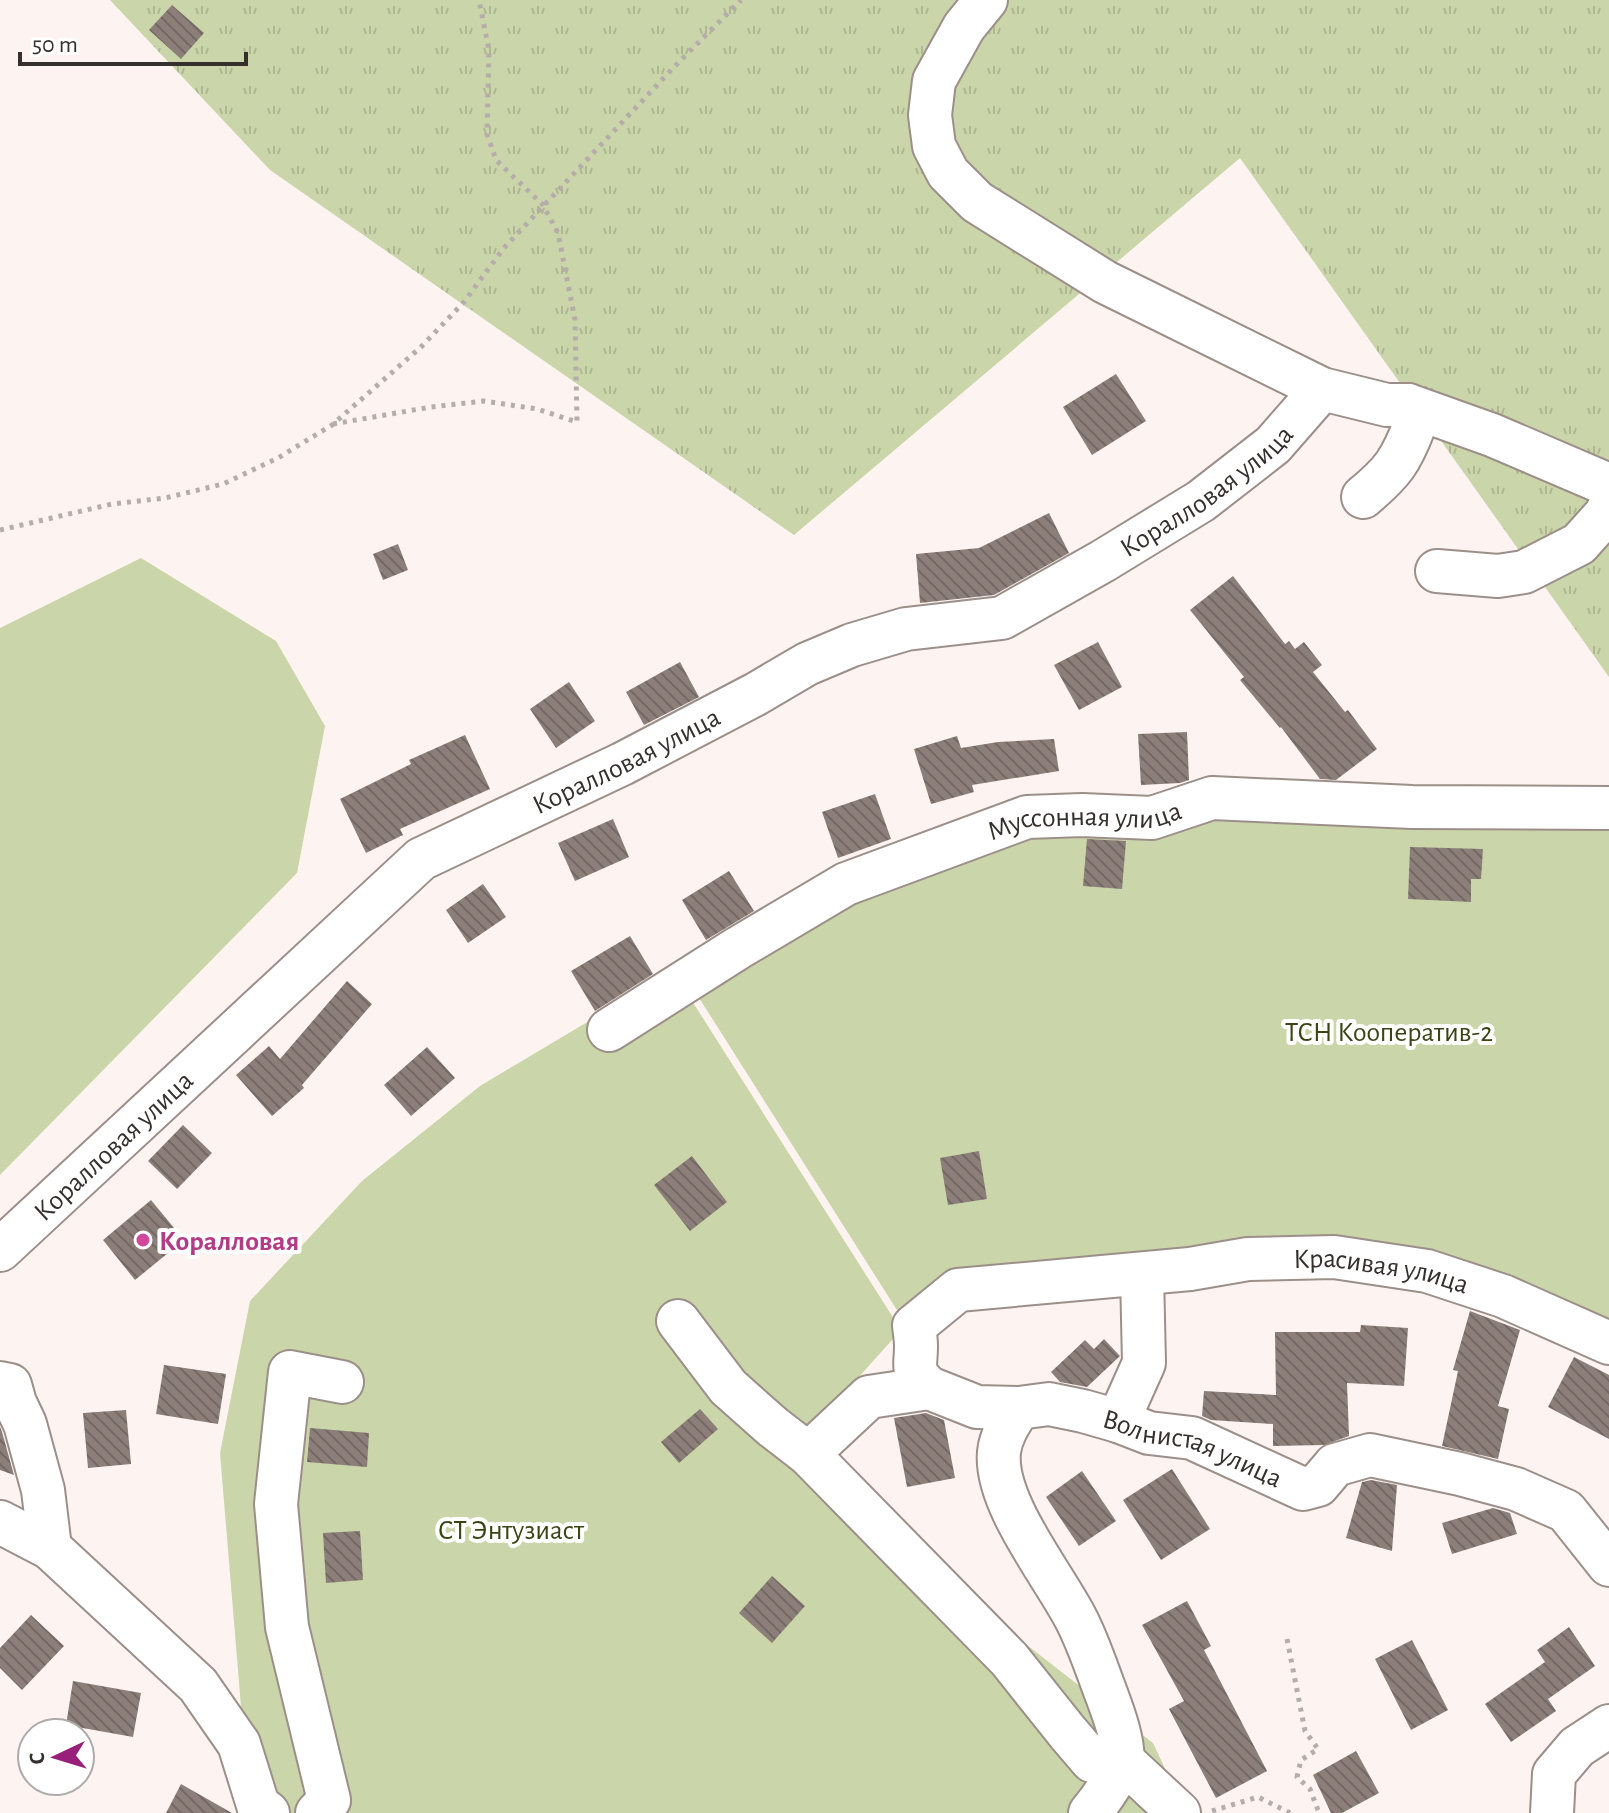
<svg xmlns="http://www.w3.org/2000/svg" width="1609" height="1813" viewBox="0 0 1609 1813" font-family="'Alegreya Sans',sans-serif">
<defs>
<pattern id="grass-tufts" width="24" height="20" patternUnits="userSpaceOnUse" patternTransform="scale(2)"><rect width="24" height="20" fill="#cad5a9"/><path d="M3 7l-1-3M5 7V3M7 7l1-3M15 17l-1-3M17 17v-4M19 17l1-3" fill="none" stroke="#aeb792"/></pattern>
<pattern id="building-back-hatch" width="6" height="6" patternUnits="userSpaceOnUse" patternTransform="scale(2)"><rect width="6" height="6" fill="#8c7f79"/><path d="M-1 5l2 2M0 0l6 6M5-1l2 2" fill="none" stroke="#736864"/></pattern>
</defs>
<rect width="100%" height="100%" fill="#fdf4f1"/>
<!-- grass -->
<polygon fill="url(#grass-tufts)" points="110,0 1609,0 1609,677 1240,158 794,535 270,170"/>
<!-- garden -->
<g fill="#cad5a9">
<polygon points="141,558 276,641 325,726 297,873 0,1175 0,628"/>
<polygon points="1207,810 1609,813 1609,1334 1343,1246 902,1318 682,971 1035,829"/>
<polygon points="673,971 901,1330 786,1458 1153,1743 1186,1813 260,1813 246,1767 220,1453 250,1301 362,1181 480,1086"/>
</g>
<!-- building -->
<g fill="url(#building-back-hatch)">
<polygon points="172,5 204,33 181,59 149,30"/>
<polygon points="1116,374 1146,421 1092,455 1063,407"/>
<polygon points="1049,513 1069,553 994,595 920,603 916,554 979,548"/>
<polygon points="398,544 408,570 383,580 373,554"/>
<polygon points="1233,576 1285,644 1289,641 1295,649 1304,642 1322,665 1313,672 1345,712 1348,710 1377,749 1336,780 1320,779 1281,727 1280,728 1240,680 1244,677 1190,610"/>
<polygon points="1098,642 1122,687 1079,710 1054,665"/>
<polygon points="680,662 699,697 644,725 626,692"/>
<polygon points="569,682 595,721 556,748 530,709"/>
<polygon points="1187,732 1189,780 1180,783 1141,785 1138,734"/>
<polygon points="465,735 490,789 400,829 403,835 366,853 340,799 411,764 409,760"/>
<polygon points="957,736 961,748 998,742 1054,739 1059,771 972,785 974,792 931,804 914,749"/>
<polygon points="875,794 891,839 838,858 822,812"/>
<polygon points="613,819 629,857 575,881 558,843"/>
<polygon points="1087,839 1126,841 1122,889 1083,886"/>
<polygon points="1410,847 1483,849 1481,879 1471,879 1471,902 1408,899"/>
<polygon points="729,871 754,911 706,940 682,900"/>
<polygon points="483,884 506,917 468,943 446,910"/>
<polygon points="630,936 653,974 595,1011 571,971"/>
<polygon points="347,981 372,1004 302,1085 304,1088 272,1116 236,1075 269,1046 280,1059"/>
<polygon points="427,1047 455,1078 411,1116 384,1085"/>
<polygon points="183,1125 212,1153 177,1189 148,1161"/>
<polygon points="979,1151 987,1199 948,1205 940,1158"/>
<polygon points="692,1156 727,1202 690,1231 654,1185"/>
<polygon points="151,1200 184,1240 135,1280 103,1240"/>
<polygon points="1470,1311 1520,1330 1498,1406 1509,1409 1498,1459 1442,1446 1458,1371 1453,1370"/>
<polygon points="1361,1325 1408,1328 1404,1386 1347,1383 1349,1436 1324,1445 1273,1446 1273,1424 1211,1420 1202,1416 1204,1391 1276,1395 1275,1332 1360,1332"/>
<polygon points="1104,1339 1120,1356 1087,1387 1060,1382 1051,1372 1085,1340 1094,1349"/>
<polygon points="1574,1357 1609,1375 1609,1439 1548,1407"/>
<polygon points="164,1365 226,1374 218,1424 156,1414"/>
<polygon points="700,1409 718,1429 679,1463 661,1442"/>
<polygon points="126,1410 131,1464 88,1468 83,1413"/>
<polygon points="926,1413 944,1420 955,1478 907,1487 894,1418"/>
<polygon points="0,1427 2,1432 14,1475 0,1470"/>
<polygon points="310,1428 369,1433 367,1467 307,1462"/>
<polygon points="1172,1469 1210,1529 1161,1560 1123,1500"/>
<polygon points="1082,1471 1116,1521 1079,1546 1046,1497"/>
<polygon points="1371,1480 1397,1485 1392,1551 1346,1538 1362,1482"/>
<polygon points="1493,1508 1510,1513 1517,1534 1452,1554 1442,1523"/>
<polygon points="360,1531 363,1580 326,1583 323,1533"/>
<polygon points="772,1576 805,1606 772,1643 739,1613"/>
<polygon points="1187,1601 1211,1646 1204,1650 1267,1771 1216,1798 1169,1709 1184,1701 1142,1625"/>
<polygon points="31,1615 64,1646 22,1690 0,1668 0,1648"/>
<polygon points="1569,1627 1595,1666 1548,1699 1556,1711 1511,1742 1485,1704 1545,1662 1537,1650"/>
<polygon points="1412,1640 1448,1710 1411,1730 1375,1659"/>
<polygon points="73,1681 141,1693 133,1737 66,1725"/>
<polygon points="1356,1751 1379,1793 1342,1813 1331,1813 1313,1775"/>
<polygon points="181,1784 232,1813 166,1813"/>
</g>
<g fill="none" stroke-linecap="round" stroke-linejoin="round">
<defs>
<g id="minor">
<polyline points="986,0 964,27 934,81 930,115 934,146 948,173 977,202 1105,282 1322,389 1387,405 1408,405 1492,435 1609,485"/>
<path d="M1363 497C1393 472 1401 461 1415 424L1408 405"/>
<polyline points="1437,571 1498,576 1524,572 1579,544 1606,514 1609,507"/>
<path id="s1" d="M609 1030 738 948 846 884 1027 817 1082 815 1152 818 1212 798 1412 807 1609 808"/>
<path id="s2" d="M0 1250 421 859 622 764 756 694 807 664 852 645 906 629 1002 618 1103 561 1201 501 1273 445 1322 389"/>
<polyline points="678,1321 728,1387 773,1427 808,1454 1009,1659 1068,1733 1092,1761 1103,1764 1122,1760 1179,1813"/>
<polyline points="0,1383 10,1385 15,1403 25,1424 43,1490 50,1548"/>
<path id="s3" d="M929 1388C910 1371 916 1368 916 1346 916 1340 915 1333 914 1326L958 1290 1190 1269 1248 1259 1334 1257 1427 1271 1503 1296 1609 1343"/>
<polyline points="1118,1421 1144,1363 1142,1274"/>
<polyline points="808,1454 869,1397 929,1388 977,1407 1019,1408"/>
<polyline points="0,1522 50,1548 198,1685 239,1744 258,1805 268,1813"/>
<polyline points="317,1813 329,1800 287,1627 276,1504 290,1372 342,1382"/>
<path id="s4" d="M1090 1813C1100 1801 1118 1776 1122 1761 1125 1745 1113 1712 1107 1696 1097 1670 1088 1641 1075 1617 1052 1573 994 1502 999 1452 1001 1435 1010 1422 1019 1408L1049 1404 1083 1411 1118 1421 1149 1433 1192 1438 1303 1489 1318 1485 1335 1465 1370 1455 1460 1474 1516 1489 1566 1511 1609 1565"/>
<polyline points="1552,1813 1554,1774 1577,1747 1609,1726"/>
</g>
</defs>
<!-- minor casing -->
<use href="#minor" stroke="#9c8f89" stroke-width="46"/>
<!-- path -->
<g stroke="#b5adaa" stroke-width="5" stroke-dasharray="4 6" stroke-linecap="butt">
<polyline points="333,424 431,407 484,401 537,409 577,422 575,320 558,233 543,205 496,160 487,134 489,50 479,0"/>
<polyline points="0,530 112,504 165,498 223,484 278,458 332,425 421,347 464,302 503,249 675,66 741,0"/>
<polyline points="1287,1639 1305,1731 1318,1749 1301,1760 1297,1777 1310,1789 1319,1813"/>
<polyline points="1212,1811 1258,1797 1290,1813"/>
</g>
<!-- minor -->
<use href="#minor" stroke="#fff" stroke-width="42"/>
</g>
<!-- markers -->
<circle fill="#d1479c" stroke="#fff" stroke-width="3" cx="143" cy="1240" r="8"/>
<g text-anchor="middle" stroke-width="8" stroke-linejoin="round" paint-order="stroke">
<!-- street labels -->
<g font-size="28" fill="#352f2d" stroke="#fff">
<text dy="10" stroke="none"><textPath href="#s2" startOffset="1450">Коралловая улица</textPath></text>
<text dy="10" stroke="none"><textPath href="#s2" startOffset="802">Коралловая улица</textPath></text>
<text dy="10" stroke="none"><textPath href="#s1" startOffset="528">Муссонная улица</textPath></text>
<text dy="10" stroke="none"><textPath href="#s2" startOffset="154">Коралловая улица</textPath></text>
<text dy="10" stroke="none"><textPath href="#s3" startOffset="550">Красивая улица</textPath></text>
<text dy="10" stroke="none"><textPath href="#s4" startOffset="628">Волнистая улица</textPath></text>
</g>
<!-- park labels -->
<g font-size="28" fill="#3b4415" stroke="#fff">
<text x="1389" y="1041">ТСН Кооператив-2</text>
<text x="511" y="1539">СТ Энтузиаст</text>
</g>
<!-- hotel labels -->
<g font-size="28" font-weight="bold" fill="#b23c85" stroke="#fff" text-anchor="start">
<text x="159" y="1250">Коралловая</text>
</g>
</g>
<!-- north arrow -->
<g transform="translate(56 1757) rotate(266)"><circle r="38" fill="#ffffff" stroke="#aeacab" stroke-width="2"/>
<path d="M0-6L14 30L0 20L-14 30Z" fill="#99207a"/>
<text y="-12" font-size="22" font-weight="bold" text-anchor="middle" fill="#352f2d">С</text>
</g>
<!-- scale -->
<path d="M20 52v12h226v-12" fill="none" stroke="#352f2d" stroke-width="4"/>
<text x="32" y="52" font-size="24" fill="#352f2d" stroke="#ffffff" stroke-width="6" paint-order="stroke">50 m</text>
</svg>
